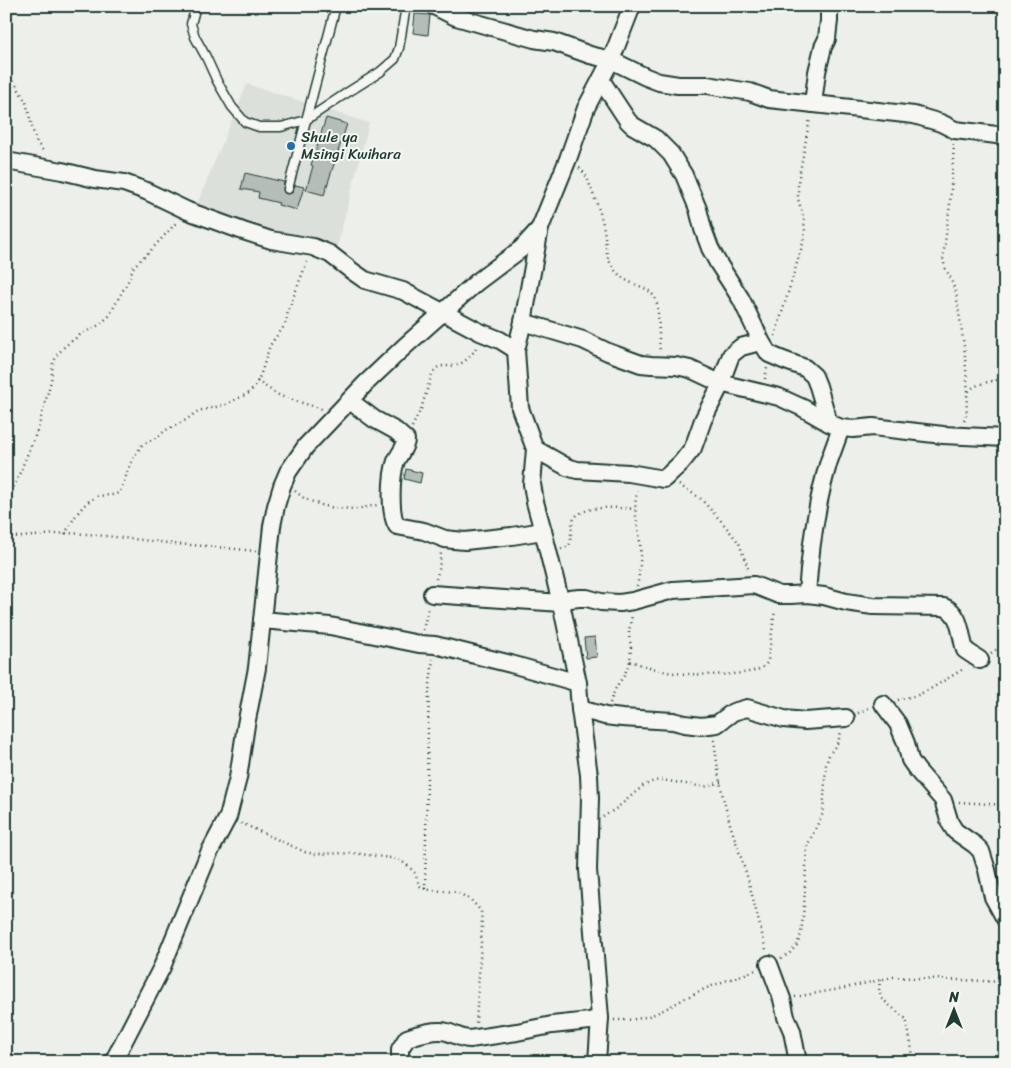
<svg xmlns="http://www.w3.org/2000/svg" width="1011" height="1068" viewBox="0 0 1011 1068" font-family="Sriracha,sans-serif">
<rect width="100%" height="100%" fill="#edefea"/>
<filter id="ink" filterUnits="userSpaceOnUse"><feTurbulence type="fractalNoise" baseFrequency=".02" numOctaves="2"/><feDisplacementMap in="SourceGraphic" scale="10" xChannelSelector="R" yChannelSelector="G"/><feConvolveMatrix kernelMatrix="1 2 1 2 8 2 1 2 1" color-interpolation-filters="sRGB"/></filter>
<g filter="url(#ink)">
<!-- built -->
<polygon fill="#dce0db" points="247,84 369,123 337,247 194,211"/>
<!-- building -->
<g fill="#b4bdb8" stroke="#1f3d34">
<polygon points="415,14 430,15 428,35 413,33"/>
<polygon points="326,118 347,124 324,195 306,190 313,166 311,165"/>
<polygon points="245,173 284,182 283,190 284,193 287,194 292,193 295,185 304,187 297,210 278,205 279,203 258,198 259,192 241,189"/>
<polygon points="406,469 422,473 420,483 404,479"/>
<polygon points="595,637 597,657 586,658 584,638"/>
</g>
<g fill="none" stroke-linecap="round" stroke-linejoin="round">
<defs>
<g id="lane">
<polyline points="196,6 191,24 195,37 206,57 217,81 232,107 245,122 259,127 281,127 306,120 345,94 380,72 395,59 399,48 406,6"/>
<polyline points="288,189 336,6"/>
</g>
<g id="street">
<polyline points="434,6 456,17 534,39 554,42 590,55 611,60 646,77 659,82 678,85 707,85 750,92 769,99 914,115 941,123 955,130 1005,136"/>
<polyline points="601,80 628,121 632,125 656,139 671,154 684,175 698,209 703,229 710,248 718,263 741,299 762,343 769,354 783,360 805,368 814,376 818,386 829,423"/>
<polyline points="813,104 817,72 823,47 827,39 828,29 829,21 829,6"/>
<polyline points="6,161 62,171 95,179 124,183 146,191 188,211 243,231 271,240 313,247 330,254 352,271 365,280 403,291 480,332 500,340 516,350"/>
<polyline points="523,322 583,340 608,352 641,364 651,365 676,366 690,369 720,383 779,397 803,408 829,423 841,428 853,429 873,427 943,435 1005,438"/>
<path d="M350 401 374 419 396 431 406 440C406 447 399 454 396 461 391 474 389 514 397 526L424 531 445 539 454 540 465 541 512 536 543 531"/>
<polyline points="535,449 567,467 577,470 629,473 664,479 681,463 693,448 703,420 718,390 731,355 741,347 756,343 762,343"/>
<path d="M432 594 561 603 570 599 579 598H587L601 602 620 603 633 601 673 590 754 585 779 595H791L807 594 824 596 846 602 873 606 944 607C961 613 960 634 965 650L980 660"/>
<path d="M807 594C810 550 816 504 829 461 833 450 837 439 841 428"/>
<polyline points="262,620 330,626 419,644 435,645 511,664 578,683"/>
<polyline points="883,704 898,724 906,743 910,760 917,770 943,800 950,823 955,831 975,845 981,851 987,870 993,897 1005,919"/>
<polyline points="580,709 605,716 622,718 673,721 685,724 701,726 717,724 733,712 747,708 784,719 805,721 846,718"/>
<polyline points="769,964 782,999 786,1017 792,1031 798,1062"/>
<polyline points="113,1062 162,967 209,853 228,817 238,778 246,725 257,668 272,526 276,506 282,486 288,472 306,446 366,383 404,347 477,282 521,249 540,228"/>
<path d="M400 1062V1049L407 1038C417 1034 437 1029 447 1032 455 1034 461 1039 470 1039L517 1032 552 1025 590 1021 600 1018"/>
<polyline points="597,1062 600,1018 588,870 590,798 589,775 580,709 578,683 561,603 543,531 535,502 532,484 535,449 520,408 516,350 523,322 540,228 568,159 586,108 611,60 632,6"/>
</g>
</defs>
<!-- lane casing -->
<use href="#lane" stroke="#1f3d34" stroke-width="11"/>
<!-- street casing -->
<use href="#street" stroke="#1f3d34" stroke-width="20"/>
<!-- path -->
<g stroke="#1f3d34" stroke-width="2.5" stroke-dasharray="1 4" stroke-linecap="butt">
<polyline points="6,74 16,85 26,102 34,135 37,143 45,153"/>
<polyline points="954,144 950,204 943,258 945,268 950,277 956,293 964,346 968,392"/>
<path d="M579 168C588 175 589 184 593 194 598 206 602 217 604 230 606 240 605 251 609 260 612 268 619 276 626 280 636 286 649 287 655 298 660 310 658 337 660 351"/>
<polyline points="775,336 803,243 805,231 804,219 798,199 798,182 810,118"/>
<polyline points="765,379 767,368"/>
<polyline points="257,381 280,396 322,409"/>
<path d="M964 421C968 413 966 405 967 397 968 382 994 383 1005 377"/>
<path d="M412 427 421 409 432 374C438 362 446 368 457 365 465 363 474 353 477 346"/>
<polyline points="679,485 700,498 722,522 739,543 749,571"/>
<polyline points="295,491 305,499 324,506 335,508 356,509 377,505"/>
<polyline points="6,506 38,429 51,381 53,363 57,355 65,346 80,335 99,325 109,316 128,281 134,266 150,251 177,222"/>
<path d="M65 534C72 521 82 503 96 497 104 494 112 497 120 492L132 460 142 445 159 436 166 430 186 420 198 411 224 405 249 393C261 382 264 361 270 346 274 338 280 333 284 326 287 321 287 316 288 311L307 262"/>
<polyline points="6,536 21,537 68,533 88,534 160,542 174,544 206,546 256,551"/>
<path d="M561 549 569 546C572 538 570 527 574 519 582 504 621 508 635 509"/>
<polyline points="436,579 439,569 441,553"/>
<path d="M637 586C640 574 641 554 640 542 638 524 632 507 638 490"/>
<polyline points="423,630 428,609"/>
<polyline points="991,653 1005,644"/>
<path d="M630 661C642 665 655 669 667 672 685 675 752 678 764 666 766 665 767 662 768 660L775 610"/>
<polyline points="898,700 918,695 932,688 965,668"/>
<polyline points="610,703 616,687 624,676 630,661 631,646 629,636 629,631 632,616"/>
<polyline points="858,713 869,708"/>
<polyline points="714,740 719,777 723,797 730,824 748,879 766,950"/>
<polyline points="959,802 1005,805"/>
<polyline points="603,817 617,808 643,786 654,781 662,780 704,787 721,782"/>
<polyline points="241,823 305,852 314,854 353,853 398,859 407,865 415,873 419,885 422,888 430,890 457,892 471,900 481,911 482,926 476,1023"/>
<polyline points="425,889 428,726 429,692 433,659"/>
<polyline points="781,958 789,954 797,945 801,934 804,906 807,846 823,813 826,765 829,755 838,742 841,732"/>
<polyline points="880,979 879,991 882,999 906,1019 908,1027 914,1062"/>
<polyline points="795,997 845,988 893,977 1005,982"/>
<path d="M614 1020C625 1020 635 1020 645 1017 664 1012 680 1000 698 992 717 983 737 977 756 970"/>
</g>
<!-- lane -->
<use href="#lane" stroke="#f6f6f2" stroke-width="8"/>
<!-- street -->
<use href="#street" stroke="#f6f6f2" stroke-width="16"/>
</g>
</g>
<!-- markers -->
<circle fill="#1f6fb2" stroke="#f6f6f2" stroke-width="2" cx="291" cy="146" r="5"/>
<g text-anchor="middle" stroke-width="4" stroke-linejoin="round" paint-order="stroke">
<!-- poi labels -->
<g font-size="15" fill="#1f3d34" stroke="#f6f6f2" text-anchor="start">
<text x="301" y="142">Shule ya<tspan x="301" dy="17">Msingi Kwihara</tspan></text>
</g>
</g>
<!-- margin -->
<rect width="1011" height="1068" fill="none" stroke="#f6f6f2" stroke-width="25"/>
<rect x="12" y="12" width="986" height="1043" fill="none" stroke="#1f3d34" stroke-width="2" filter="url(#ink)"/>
<!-- north arrow -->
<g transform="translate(954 1010)" stroke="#f6f6f2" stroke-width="4" paint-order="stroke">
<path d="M0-4L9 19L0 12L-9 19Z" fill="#1f3d34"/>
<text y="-8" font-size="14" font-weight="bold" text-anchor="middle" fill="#1f3d34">N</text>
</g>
</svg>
